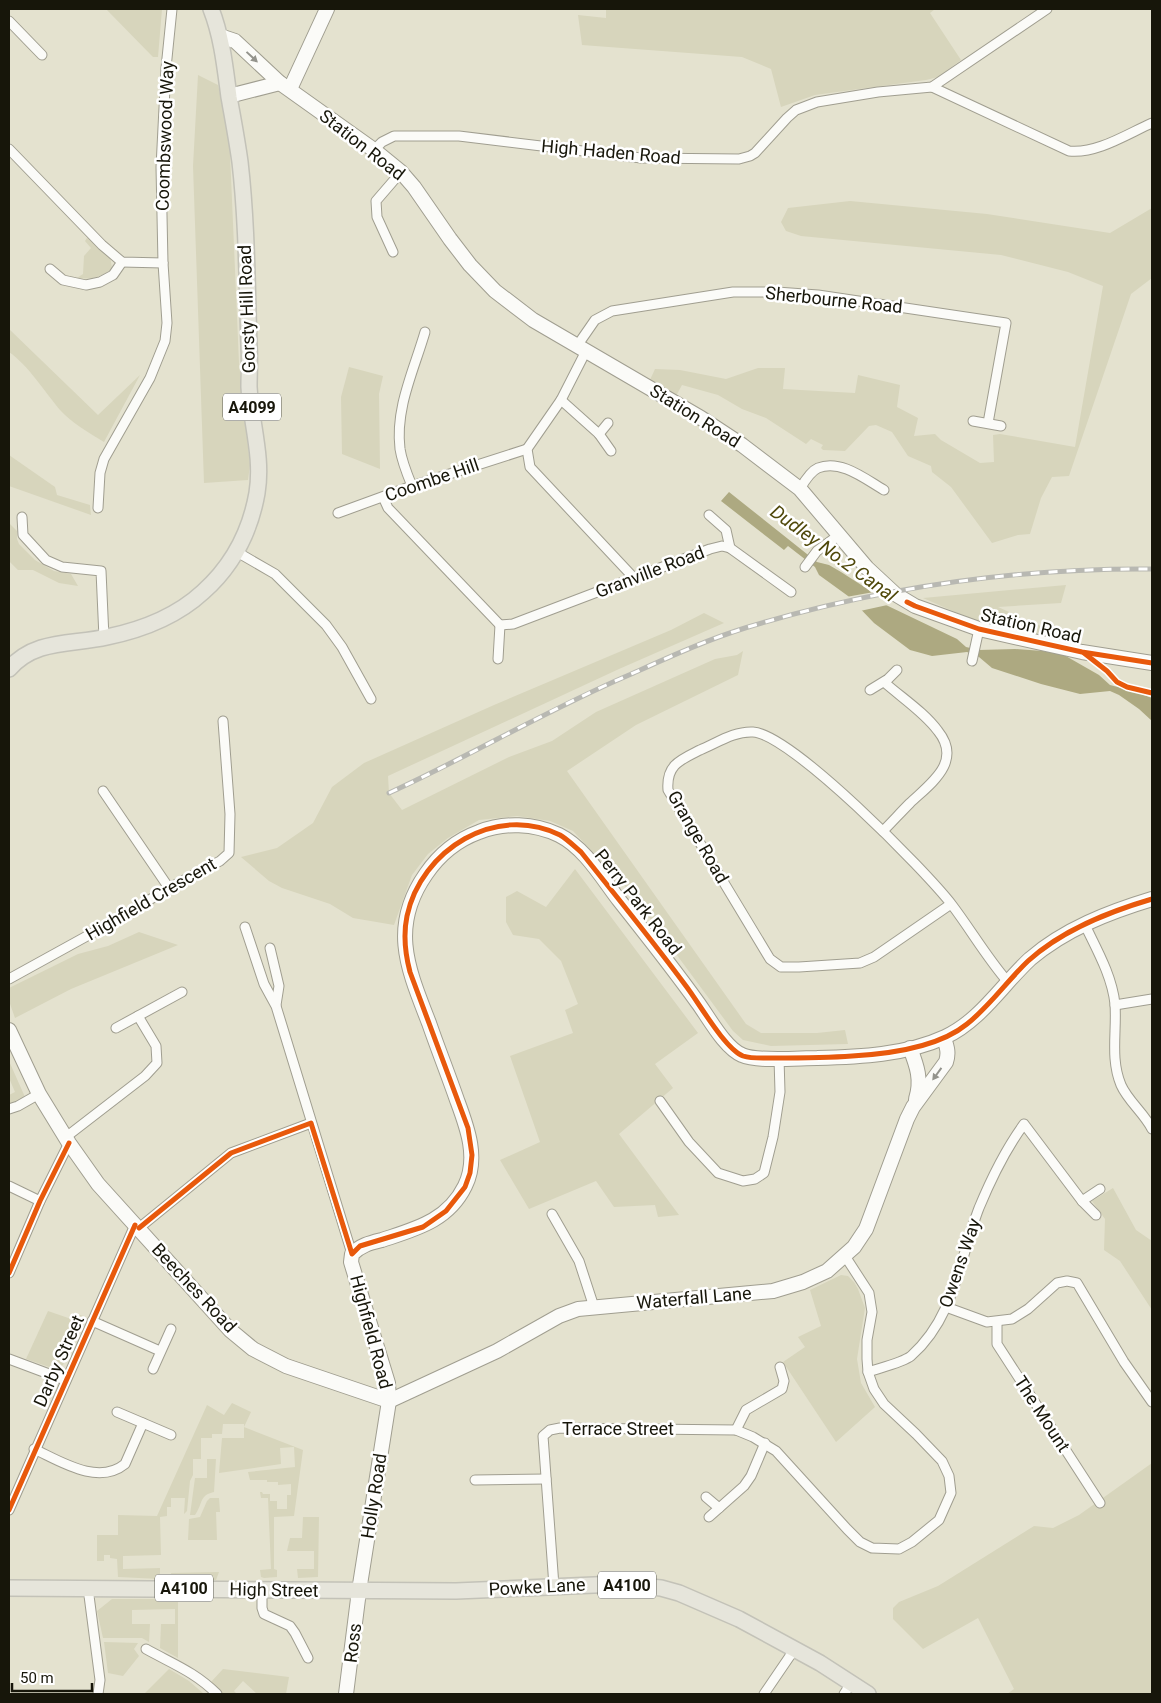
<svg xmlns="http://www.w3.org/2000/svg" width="1161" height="1703" viewBox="0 0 1161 1703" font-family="Roboto,sans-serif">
<rect width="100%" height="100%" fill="#e4e2cf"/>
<!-- green -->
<g fill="#d7d5bc">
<polygon points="106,9 162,9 158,57 153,57"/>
<polygon points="606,9 935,9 930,13 961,60 938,77 926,80 815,95 781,107 771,69 742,57 582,45 578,15 606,18"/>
<polygon points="198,75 218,85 229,130 239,363 250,465 248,480 204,483 193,166"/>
<polygon points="850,201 987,214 1110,233 1152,208 1152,278 1131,294 1069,476 1052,477 1041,498 1030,534 1018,535 992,543 951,487 932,472 931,466 908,456 892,432 876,425 869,426 845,451 823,450 821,448 823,445 811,439 806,444 766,418 742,409 718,395 682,385 676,396 649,382 655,369 680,370 726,379 758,368 785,368 783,389 855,393 858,375 900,385 897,407 918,418 914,436 935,434 941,440 980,463 994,462 993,435 1000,434 1075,447 1103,286 1068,272 1001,255 801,236 786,231 781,222 788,208"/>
<path d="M87 238 91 239 110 256 112 268C103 277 89 280 77 278L83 274 84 256 91 248 85 241Z"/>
<path d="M9 329 98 415 140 375 104 442C89 433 72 423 60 410 45 392 28 365 9 352Z"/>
<polygon points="349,367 383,376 379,394 380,469 342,454 341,397"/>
<polygon points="9,455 55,487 57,495 90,505 91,515 9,486"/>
<polygon points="9,523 17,531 17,539 19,544 35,560 54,571 71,574 78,586 59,583 33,570 18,570 9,561"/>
<polygon points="1066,585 1061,603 998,607 1052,631 1054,638 1008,631 989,627 923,598"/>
<polygon points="704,613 724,623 619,669 388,776 389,793 402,810 509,757 552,741 596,712 715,659 737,655 743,651 738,675 636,725 567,771 746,1024 761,1033 817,1033 845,1030 848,1044 771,1046 743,1040 733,1031 631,893 573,831 550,821 517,816 479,820 448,838 428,854 412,875 394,925 353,918 330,904 282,888 269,881 241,857 277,848 313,823 332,787 364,763 494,705 671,630"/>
<polygon points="575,869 698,1033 655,1064 673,1088 619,1134 679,1215 658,1217 655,1205 614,1207 596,1181 529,1209 500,1160 540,1142 510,1056 573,1033 565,1010 578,1004 561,961 539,939 513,935 506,922 506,897 517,891 546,907"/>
<polygon points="139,932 178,945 71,989 15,1018 9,1001 9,988 78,954 108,946"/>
<polygon points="9,1061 25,1097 9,1105 9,1095 15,1092 9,1078"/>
<polygon points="1113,1188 1136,1230 1152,1241 1152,1310 1120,1261 1104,1250 1105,1219 1092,1201"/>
<polygon points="841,1275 848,1276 854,1282 858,1289 865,1308 857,1359 861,1383 875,1407 836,1442 783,1362 805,1347 798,1337 821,1326 810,1290"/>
<polygon points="48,1311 77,1321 80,1315 84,1316 63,1365 55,1369 26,1359"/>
<polygon points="232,1403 251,1412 244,1427 303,1450 294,1516 274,1517 274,1569 277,1570 277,1577 264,1578 261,1577 260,1570 271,1569 268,1498 261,1498 260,1492 262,1492 263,1494 270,1494 270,1501 277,1501 277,1509 287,1509 287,1495 291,1495 291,1484 278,1485 278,1482 267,1482 267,1480 250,1480 248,1472 295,1467 294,1447 280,1448 281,1464 219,1473 222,1438 244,1438 244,1424 223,1424 222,1434 212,1434 212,1438 201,1438 201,1459 193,1459 193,1475 190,1481 187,1511 184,1514 185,1498 171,1498 171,1507 167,1507 167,1516 160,1517 161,1555 123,1556 123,1569 160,1568 160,1579 118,1577 117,1559 110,1558 110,1555 104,1555 104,1561 97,1561 97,1535 118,1535 118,1515 157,1516 207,1405 224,1415"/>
<path d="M207 1459H216L214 1492C199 1495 203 1504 195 1515H190L195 1478H207Z"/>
<polygon points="1152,1463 1152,1694 1007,1694 1014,1689 978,1618 923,1649 893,1619 893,1608 899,1602 938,1586 1034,1526 1053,1528 1079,1515"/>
<polygon points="210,1498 219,1498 220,1512 216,1512 217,1540 188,1540 189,1519 200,1517 207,1501"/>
<polygon points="303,1517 319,1517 318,1577 298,1578 297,1569 314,1569 314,1551 287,1551 290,1538 302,1538"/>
<polygon points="219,1572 216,1580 172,1579 171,1573"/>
<polygon points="112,1599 178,1599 178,1658 160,1648 161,1624 175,1624 175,1609 132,1610 132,1624 150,1624 149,1642 142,1638 103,1638 97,1611"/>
<polygon points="104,1642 138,1643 134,1649 139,1656 123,1676 108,1673"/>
<polygon points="169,1669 189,1681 204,1694 144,1694"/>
<polygon points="223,1669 289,1677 286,1694 257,1694 243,1681 234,1691 237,1694 223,1694 210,1683"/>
</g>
<!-- water -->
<polygon fill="#ada981" points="729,492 817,562 829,565 841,572 866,588 886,605 957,639 966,647 979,650 1015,649 1043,651 1064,655 1099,675 1110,685 1133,691 1152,698 1152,721 1139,709 1119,695 1110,691 1080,694 1041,684 992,668 979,657 967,652 932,656 910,650 874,623 848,596 819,575 815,567 788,546 784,550 721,501"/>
<!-- pier -->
<polygon fill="#e4e2cf" points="874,592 887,603 892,604 860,611 846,597"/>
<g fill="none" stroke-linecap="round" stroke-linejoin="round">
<defs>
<g id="street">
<polyline points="9,21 42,55"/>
<path d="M932 87 1069 151C1097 154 1127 134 1152 123"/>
<polyline points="9,149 102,245 122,262 163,263"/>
<polyline points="374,150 382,142 394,136 459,136 641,158 739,159 750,156 755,153 787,118 796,110 817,102 878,92 932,87 1047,9"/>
<polyline points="393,252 377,217 376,201 401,172"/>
<polyline points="50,269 63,280 86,285 100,282 113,275 122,262"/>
<polyline points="577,346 595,320 612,311 733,292 777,292 818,295 1006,323 988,423"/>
<polyline points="586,351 561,400 527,449 530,467 634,578"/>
<polyline points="561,400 599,434 611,451"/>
<polyline points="973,421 1001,426"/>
<polyline points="599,434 608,423"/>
<path d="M412 486C407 474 402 462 400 449 395 408 414 370 425 332"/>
<path d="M800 489C804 482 811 471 818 468 841 459 865 479 884 490"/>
<polyline points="383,497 388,508 500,625 513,624 710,549 722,546 730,548 791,592"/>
<polyline points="98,508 100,473 104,459 150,378 165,341 167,323 163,263 161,167 166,68 172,9"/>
<polyline points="338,513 412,486 527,449"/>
<polyline points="709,515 726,530 730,548"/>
<polyline points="22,517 23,535 46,560 62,567 101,571 104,638"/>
<polyline points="237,552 275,574 326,625 342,647 371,699"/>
<polyline points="805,567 817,551 839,535"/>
<polyline points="498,659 500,625"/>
<polyline points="972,661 979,629"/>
<polyline points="870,690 888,679 897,670"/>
<polyline points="103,791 169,888"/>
<path d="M883 831C892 822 901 812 910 803 930 784 963 762 938 731 924 712 902 698 884 682"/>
<path d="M951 904 874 957 860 963 799 967H781L770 959 668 790C666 765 680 760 700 750 717 743 734 731 753 732 791 734 926 871 952 905 971 930 987 958 1008 982"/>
<path d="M1085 925C1097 950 1112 976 1115 1004 1117 1031 1110 1059 1121 1085 1128 1101 1144 1113 1152 1129"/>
<polyline points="245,927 264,984 276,1006 352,1254"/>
<polyline points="270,948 279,986 276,1005"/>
<polyline points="9,979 116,920 169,888 220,861 229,853 230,814 223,721"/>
<polyline points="1115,1005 1152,999"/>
<polyline points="116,1028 182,992"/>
<polyline points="660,1101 689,1142 718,1173 743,1181 755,1179 764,1173 773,1137 780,1092 779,1058"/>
<polyline points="9,1109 18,1106 39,1094"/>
<polyline points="66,1137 145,1076 157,1063 156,1046 138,1016"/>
<polyline points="9,1186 40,1201"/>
<polyline points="1082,1201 1096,1215"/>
<polyline points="552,1214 579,1261 594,1307"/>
<polyline points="139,1228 231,1153 311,1123"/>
<polyline points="9,1273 40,1201 69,1143"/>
<polyline points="946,1307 987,1322 1012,1319 1028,1309 1057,1283 1067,1281 1077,1283 1124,1362 1152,1402"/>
<polyline points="92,1321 160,1351"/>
<polyline points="997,1322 997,1344 1100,1503"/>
<polyline points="9,1359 65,1380"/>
<polyline points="153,1369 171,1329"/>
<path d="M868 1372C879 1368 902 1363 911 1356 955 1317 959 1260 979 1208 991 1179 1005 1150 1024 1124L1082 1201 1100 1189"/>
<polyline points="117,1412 171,1435"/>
<polyline points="736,1430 746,1410 782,1389 784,1381 780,1367"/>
<path d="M34 1449C60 1461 98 1486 125 1464L143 1423"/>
<polyline points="475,1480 546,1479"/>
<polyline points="706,1497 719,1508"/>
<polyline points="9,1510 135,1225"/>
<polyline points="709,1517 744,1486 751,1476 765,1443"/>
<polyline points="554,1586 543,1436 550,1430 560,1428 736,1430 753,1437 776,1451 847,1529 860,1542 872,1548 899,1549 912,1542 939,1520 951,1493 949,1476 942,1461 916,1434 884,1404 874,1389 868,1372 867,1359 867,1340 872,1312 869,1293 845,1256"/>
<polyline points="88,1588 100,1680 98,1694"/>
<polyline points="262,1590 262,1608 264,1614 290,1626 295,1633 308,1658"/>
<path d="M146 1649C173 1664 195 1672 217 1694"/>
<polyline points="764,1694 794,1650"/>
<polyline points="844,1694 852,1682"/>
</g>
<g id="secondary">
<polyline points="220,36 235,41 280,83 374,150 401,172 414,187 450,239 470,265 495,291 533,320 701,418 742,445 800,489 867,568 895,594 915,606 979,629 1082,652 1152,663"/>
<polyline points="290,89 327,9"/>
<polyline points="229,96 280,83"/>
<polyline points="9,1030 39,1094 69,1143 98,1184 230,1330 253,1349 286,1366 389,1401"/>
<path d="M910 1048C917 1066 922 1080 916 1099"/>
<path d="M389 1401 497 1351 559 1316 578 1309 773 1291 803 1282 827 1271 854 1247 866 1229 907 1119 913 1107 946 1062C949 1053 947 1047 944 1038"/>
<path d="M346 1694 359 1591 389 1401 388 1383 351 1262 352 1254C361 1245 370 1243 382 1240 415 1229 448 1221 465 1186 479 1158 467 1127 457 1100 448 1074 438 1049 429 1023 408 969 389 927 426 874 439 855 457 840 479 832 504 822 534 823 559 835 585 848 602 878 619 900 646 934 673 968 698 1003 709 1018 725 1048 742 1055 757 1062 799 1058 817 1058 859 1057 906 1055 945 1037 980 1021 1002 985 1030 959 1065 929 1109 912 1152 899"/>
</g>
<g id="primary">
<path d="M9 669C35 639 71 645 107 637 141 630 177 616 203 592 232 566 250 533 257 493 263 457 251 423 249 387 249 374 250 360 249 346 247 285 247 223 240 162 237 140 233 119 229 97 225 67 222 37 211 9"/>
<polyline points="9,1588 456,1591 617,1584 661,1588 679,1593 739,1619 820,1663 868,1694"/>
</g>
</defs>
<!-- street casing -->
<use href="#street" stroke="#a09e90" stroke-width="11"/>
<!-- secondary casing -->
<use href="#secondary" stroke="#a09e90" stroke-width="16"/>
<!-- primary casing -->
<use href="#primary" stroke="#c3c2b8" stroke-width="18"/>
<!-- street -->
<use href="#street" stroke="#fbfbf8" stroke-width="9"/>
<!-- secondary -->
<use href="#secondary" stroke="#fbfbf8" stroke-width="14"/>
<!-- primary -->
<use href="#primary" stroke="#e6e5db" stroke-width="15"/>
<defs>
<path id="rail" d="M389 793C470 756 547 710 629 675 667 658 706 640 745 628 877 588 1015 568 1152 569"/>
</defs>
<!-- rail casing -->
<use href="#rail" stroke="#b8b8b2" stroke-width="5"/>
<!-- rail -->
<use href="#rail" stroke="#fff" stroke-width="3" stroke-dasharray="9" stroke-linecap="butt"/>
<defs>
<g id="cycleway">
<polyline points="907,602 915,606 979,629 1082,652 1152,663"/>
<polyline points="1084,653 1107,671 1117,682 1127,687 1152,693"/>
<path d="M139 1228 231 1153 311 1123 352 1254 360 1246 423 1227 446 1211 465 1187 470 1173 472 1155 468 1128 410 972C405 953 403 935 407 916 421 850 496 803 560 835 567 839 574 846 581 852 616 896 652 940 686 986 699 1003 725 1049 743 1056 752 1059 763 1058 773 1058 799 1058 826 1058 852 1056 888 1054 939 1047 967 1024 990 1006 1007 981 1028 961 1062 930 1108 912 1152 899"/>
<polyline points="9,1273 40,1201 69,1143"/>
<polyline points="9,1510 135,1225"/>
</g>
</defs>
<!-- cycleway casing -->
<use href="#cycleway" stroke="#fff" stroke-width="8"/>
<!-- cycleway -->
<use href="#cycleway" stroke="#e8590c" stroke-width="5"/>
</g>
<!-- one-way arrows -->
<defs><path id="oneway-solid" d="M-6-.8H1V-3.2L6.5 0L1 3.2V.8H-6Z" transform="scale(1.25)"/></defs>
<g fill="#94948d">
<use href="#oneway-solid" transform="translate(252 57) rotate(43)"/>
<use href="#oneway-solid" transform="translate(937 1074) rotate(126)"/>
</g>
<g text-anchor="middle" stroke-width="5" stroke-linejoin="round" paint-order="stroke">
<!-- shield labels -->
<g fill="#fff" stroke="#5d5c54" stroke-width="1">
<rect x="223" y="393.5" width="58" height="27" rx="4"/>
<rect x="598" y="1571.5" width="58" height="27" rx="4"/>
<rect x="155" y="1574.5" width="58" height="27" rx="4"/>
</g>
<g font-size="16" font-weight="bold" fill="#17160a">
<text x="252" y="413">A4099</text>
<text x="627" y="1591">A4100</text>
<text x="184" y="1594">A4100</text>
</g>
<!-- street labels -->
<g font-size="18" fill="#17160a" stroke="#fff">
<text transform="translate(165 136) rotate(-88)" y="6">Coombswood Way</text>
<text transform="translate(362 145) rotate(38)" y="6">Station Road</text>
<text transform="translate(611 152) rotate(5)" y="6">High Haden Road</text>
<text transform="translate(834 300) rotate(6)" y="6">Sherbourne Road</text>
<text transform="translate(247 309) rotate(-92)" y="6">Gorsty Hill Road</text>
<text transform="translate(695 416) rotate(32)" y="6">Station Road</text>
<text transform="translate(432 480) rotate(-19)" y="6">Coombe Hill</text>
<text transform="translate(650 572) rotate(-21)" y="6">Granville Road</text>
<text transform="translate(1031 626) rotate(13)" y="6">Station Road</text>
<text transform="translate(698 837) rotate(60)" y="6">Grange Road</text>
<text transform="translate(151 899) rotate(-30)" y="6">Highfield Crescent</text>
<text transform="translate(638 902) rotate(52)" y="6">Perry Park Road</text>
<text transform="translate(960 1263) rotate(-71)" y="6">Owens Way</text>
<text transform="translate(194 1288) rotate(47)" y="6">Beeches Road</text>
<text transform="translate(694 1298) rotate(-5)" y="6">Waterfall Lane</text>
<text transform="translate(371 1332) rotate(75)" y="6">Highfield Road</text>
<text transform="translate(59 1361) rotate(-66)" y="6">Darby Street</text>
<text transform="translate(1042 1414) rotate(57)" y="6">The Mount</text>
<text x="618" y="1435">Terrace Street</text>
<text transform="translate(374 1496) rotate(-81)" y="6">Holly Road</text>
<text transform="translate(537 1587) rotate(-3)" y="6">Powke Lane</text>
<text transform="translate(274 1590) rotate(1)" y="6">High Street</text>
<text transform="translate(353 1643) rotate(-83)" y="6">Ross</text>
</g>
<!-- water labels -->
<g font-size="19" font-style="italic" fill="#4f480a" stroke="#fff">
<text transform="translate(834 553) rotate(36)" y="7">Dudley No.2 Canal</text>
</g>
</g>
<!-- border -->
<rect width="1161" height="1703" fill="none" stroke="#17160a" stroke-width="20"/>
<!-- scale -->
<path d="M12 1683v8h80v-8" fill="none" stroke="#17160a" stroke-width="2.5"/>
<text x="20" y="1683" font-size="15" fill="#17160a" stroke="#ffffff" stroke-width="4" paint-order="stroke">50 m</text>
</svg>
